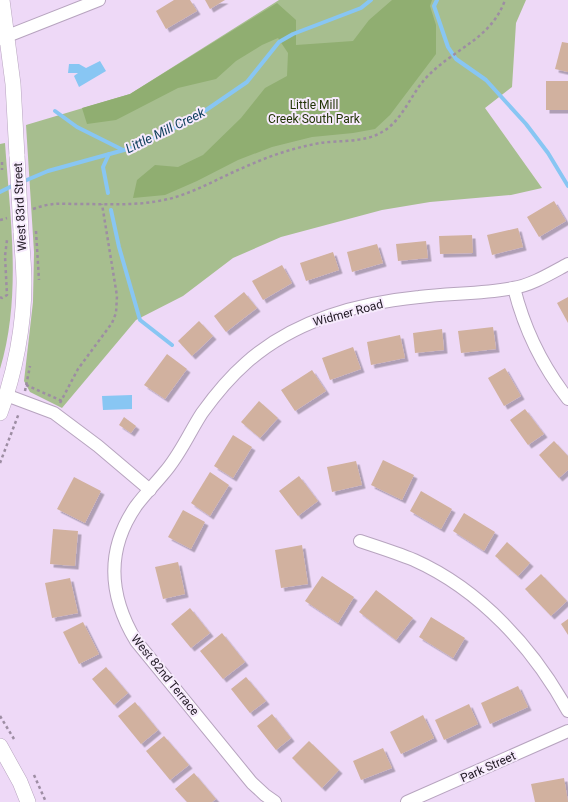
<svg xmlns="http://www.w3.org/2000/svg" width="568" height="802" viewBox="0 0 568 802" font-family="Roboto,sans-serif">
<defs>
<filter id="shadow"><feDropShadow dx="3.5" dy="3.5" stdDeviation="0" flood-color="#0004"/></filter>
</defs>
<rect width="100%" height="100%" fill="#eed9f7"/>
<!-- green -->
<g fill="#a7be8f">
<polygon points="279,0 526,0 516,23 512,87 485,108 542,188 511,195 430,202 382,210 281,237 233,258 183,296 136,320 62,408 30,392 24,381 33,302 34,252 26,125 130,94"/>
<path d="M5 143C10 217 22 296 0 369V144Z"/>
</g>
<!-- forest -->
<polygon fill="#90ae71" points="392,0 432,0 430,6 436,25 436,54 390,115 375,129 353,133 312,137 272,147 238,160 197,181 165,195 133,198 137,180 155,165 178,167 203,155 241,118 265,88 287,76 288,53 278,38 262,45 236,61 216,79 178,88 116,120 87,124 82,108 130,94 277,3 296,20 296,45 353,41 369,20"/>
<!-- water -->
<g fill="#88c6f3">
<polygon points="100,61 106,71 79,87 74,76 78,73 68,73 69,64 79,64 86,68"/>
<polygon points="132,395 132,409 103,410 102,396"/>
</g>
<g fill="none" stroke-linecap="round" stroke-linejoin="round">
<!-- stream -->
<g stroke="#88c6f3" stroke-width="4">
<polyline points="437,0 434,6 448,47 456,59 486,80 526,124 548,153 568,186"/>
<polyline points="55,111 77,127 123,150"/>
<polyline points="22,182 48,171 135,147 193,119 247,82 279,42 293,34 361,8 371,0"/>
<polyline points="0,192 16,184"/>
<polyline points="108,193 103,167 109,154"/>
<polyline points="111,210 119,247 140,320 172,345"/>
</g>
</g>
<!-- building -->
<g fill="#d1b19f" filter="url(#shadow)">
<polygon points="174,0 190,0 197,11 166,29 156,11"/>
<polygon points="205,0 225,0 210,9"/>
<polygon points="562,42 568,43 568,72 555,69"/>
<rect x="546" y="81" width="22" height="29"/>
<polygon points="554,201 566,221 539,237 527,217"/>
<polygon points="518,228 523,247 492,255 487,235"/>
<polygon points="472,235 473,253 440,254 439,236"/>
<polygon points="426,241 428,258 398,261 396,244"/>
<polygon points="377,244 383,263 352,272 347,252"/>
<polygon points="333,252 339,270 306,281 300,263"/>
<polygon points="282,265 292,283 263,300 252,281"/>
<polygon points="244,292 257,308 226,332 214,316"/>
<polygon points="568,297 568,323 557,303"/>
<polygon points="199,321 213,336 192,356 178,341"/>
<polygon points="493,327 496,349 461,353 458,331"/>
<polygon points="442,329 444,350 415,353 413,333"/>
<polygon points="400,335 405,358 371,365 367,342"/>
<polygon points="353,347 361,369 330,380 322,358"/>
<polygon points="167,354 187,369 165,399 144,385"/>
<polygon points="505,368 521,396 504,406 488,378"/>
<polygon points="312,370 326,391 295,411 281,390"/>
<polygon points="259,401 278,418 260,438 241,422"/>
<polygon points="525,409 544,434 528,445 510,420"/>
<polygon points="124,417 136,426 131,433 119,425"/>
<polygon points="233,435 252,447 233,478 214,466"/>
<polygon points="554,441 568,456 568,470 559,478 539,455"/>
<polygon points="383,460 414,475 402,500 371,485"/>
<polygon points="356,461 362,485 332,492 327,467"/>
<polygon points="210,472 229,485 210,516 191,503"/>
<polygon points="299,476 318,501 298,516 279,491"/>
<polygon points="74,477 101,491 85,523 57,509"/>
<polygon points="421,491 452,509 441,529 410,511"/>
<polygon points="183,510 205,522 191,549 168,537"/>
<polygon points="464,513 495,532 484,551 453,531"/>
<polygon points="53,529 78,531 75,566 50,564"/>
<polygon points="507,542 530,563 518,576 495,556"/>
<polygon points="302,545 308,584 281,588 275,550"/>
<polygon points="178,562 185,594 163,599 155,567"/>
<polygon points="541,574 567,601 551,616 525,589"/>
<polygon points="322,576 354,597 338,623 305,601"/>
<polygon points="70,578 78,613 52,618 45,583"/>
<polygon points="376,590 413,618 396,640 359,612"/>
<polygon points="190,608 210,633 191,648 171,624"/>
<polygon points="431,617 465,638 453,658 419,637"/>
<polygon points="568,619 568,635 561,624"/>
<polygon points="83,622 99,654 79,664 63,632"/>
<polygon points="222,633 245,662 223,679 200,651"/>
<polygon points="106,667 128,693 114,705 92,679"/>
<polygon points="246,677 266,701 250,713 231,689"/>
<polygon points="518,686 528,707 490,724 481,703"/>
<polygon points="135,702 158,730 141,744 118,716"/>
<polygon points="469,704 478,724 444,740 435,720"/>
<polygon points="272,714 291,738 276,750 257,726"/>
<polygon points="423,715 434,738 401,754 390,732"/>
<polygon points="164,736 189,765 170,780 146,751"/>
<polygon points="309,741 339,770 322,788 292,758"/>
<polygon points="383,748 392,768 361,780 353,761"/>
<polygon points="194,773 216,799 212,802 187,802 175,789"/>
<polygon points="564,778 568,802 535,802 531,784"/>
</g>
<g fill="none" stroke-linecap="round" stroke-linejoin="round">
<defs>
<g id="minor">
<polyline points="0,39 99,0"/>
<path d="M514 288C524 328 543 367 568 399"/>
<polyline points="6,395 54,413 98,446 150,490"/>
<path d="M360 541C378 547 397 553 414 560 481 590 533 648 568 711"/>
<path d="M275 802 265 795 252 783 136 641C109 596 105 551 136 506 145 494 155 484 164 473 180 455 189 433 202 413 215 395 230 377 246 363 293 321 358 303 419 297 450 293 483 294 513 288 532 285 551 273 568 264"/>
<polyline points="407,802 568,731"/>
</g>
<g id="tertiary">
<polyline points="2,0 13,84 17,156"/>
<path d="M0 413C15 373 24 326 24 283 24 266 22 248 21 231"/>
<polyline points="0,746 20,782 28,802"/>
</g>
</defs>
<!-- minor casing -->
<use href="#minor" stroke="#b7a4bf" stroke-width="14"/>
<!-- tertiary casing -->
<use href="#tertiary" stroke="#b7a4bf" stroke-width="16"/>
<!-- path -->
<g stroke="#9d8da3" stroke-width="2.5" stroke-dasharray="3 3" stroke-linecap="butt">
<path d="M33 209C52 202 60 204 80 204 108 204 136 206 164 200 193 194 218 178 245 167 269 156 293 148 320 143 339 140 364 143 382 132 402 121 410 96 425 79 452 49 491 40 505 0"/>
<polyline points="0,220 7,218"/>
<polyline points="36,231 39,280"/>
<polyline points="0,297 2,298 7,295 5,256 7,240"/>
<polyline points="26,385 62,401"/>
<polyline points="25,391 30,366"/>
<polyline points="60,403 78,369 112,323 116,313 117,296 102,204"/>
<polyline points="0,463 19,413"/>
<polyline points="0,716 14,739"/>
<polyline points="34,775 46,802"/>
</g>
<!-- minor -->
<use href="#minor" stroke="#fff" stroke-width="12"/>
<!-- tertiary -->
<use href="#tertiary" stroke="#fff" stroke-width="15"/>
<defs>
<polyline id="tertiary-bridge" points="17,156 21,231"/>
</defs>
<!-- tertiary-bridge casing -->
<use href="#tertiary-bridge" stroke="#b7a4bf" stroke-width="16" stroke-linecap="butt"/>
<!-- path-bridge -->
<polyline stroke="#9d8da3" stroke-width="2.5" stroke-dasharray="3 3" stroke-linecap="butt" points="2,162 2,170"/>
<!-- tertiary-bridge -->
<use href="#tertiary-bridge" stroke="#fff" stroke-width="15"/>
</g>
<g text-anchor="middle" stroke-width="4" stroke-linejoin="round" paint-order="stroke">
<!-- park labels -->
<g font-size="12" fill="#223406" stroke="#f6eafc">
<text x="314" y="109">Little Mill<tspan x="314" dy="14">Creek South Park</tspan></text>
</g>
<!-- street labels -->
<g font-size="12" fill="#1f1822" stroke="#f6eafc">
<text transform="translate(20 207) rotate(-93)" y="4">West 83rd Street</text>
<text transform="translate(348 313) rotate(-15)" y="4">Widmer Road</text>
<text transform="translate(165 675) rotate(51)" y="4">West 82nd Terrace</text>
<text transform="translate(488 767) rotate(-24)" y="4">Park Street</text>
</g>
<!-- water labels -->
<g font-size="13" font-style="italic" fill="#0c3e5b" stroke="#f6eafc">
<text transform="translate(165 130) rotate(-26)" y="5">Little Mill Creek</text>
</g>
</g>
</svg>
